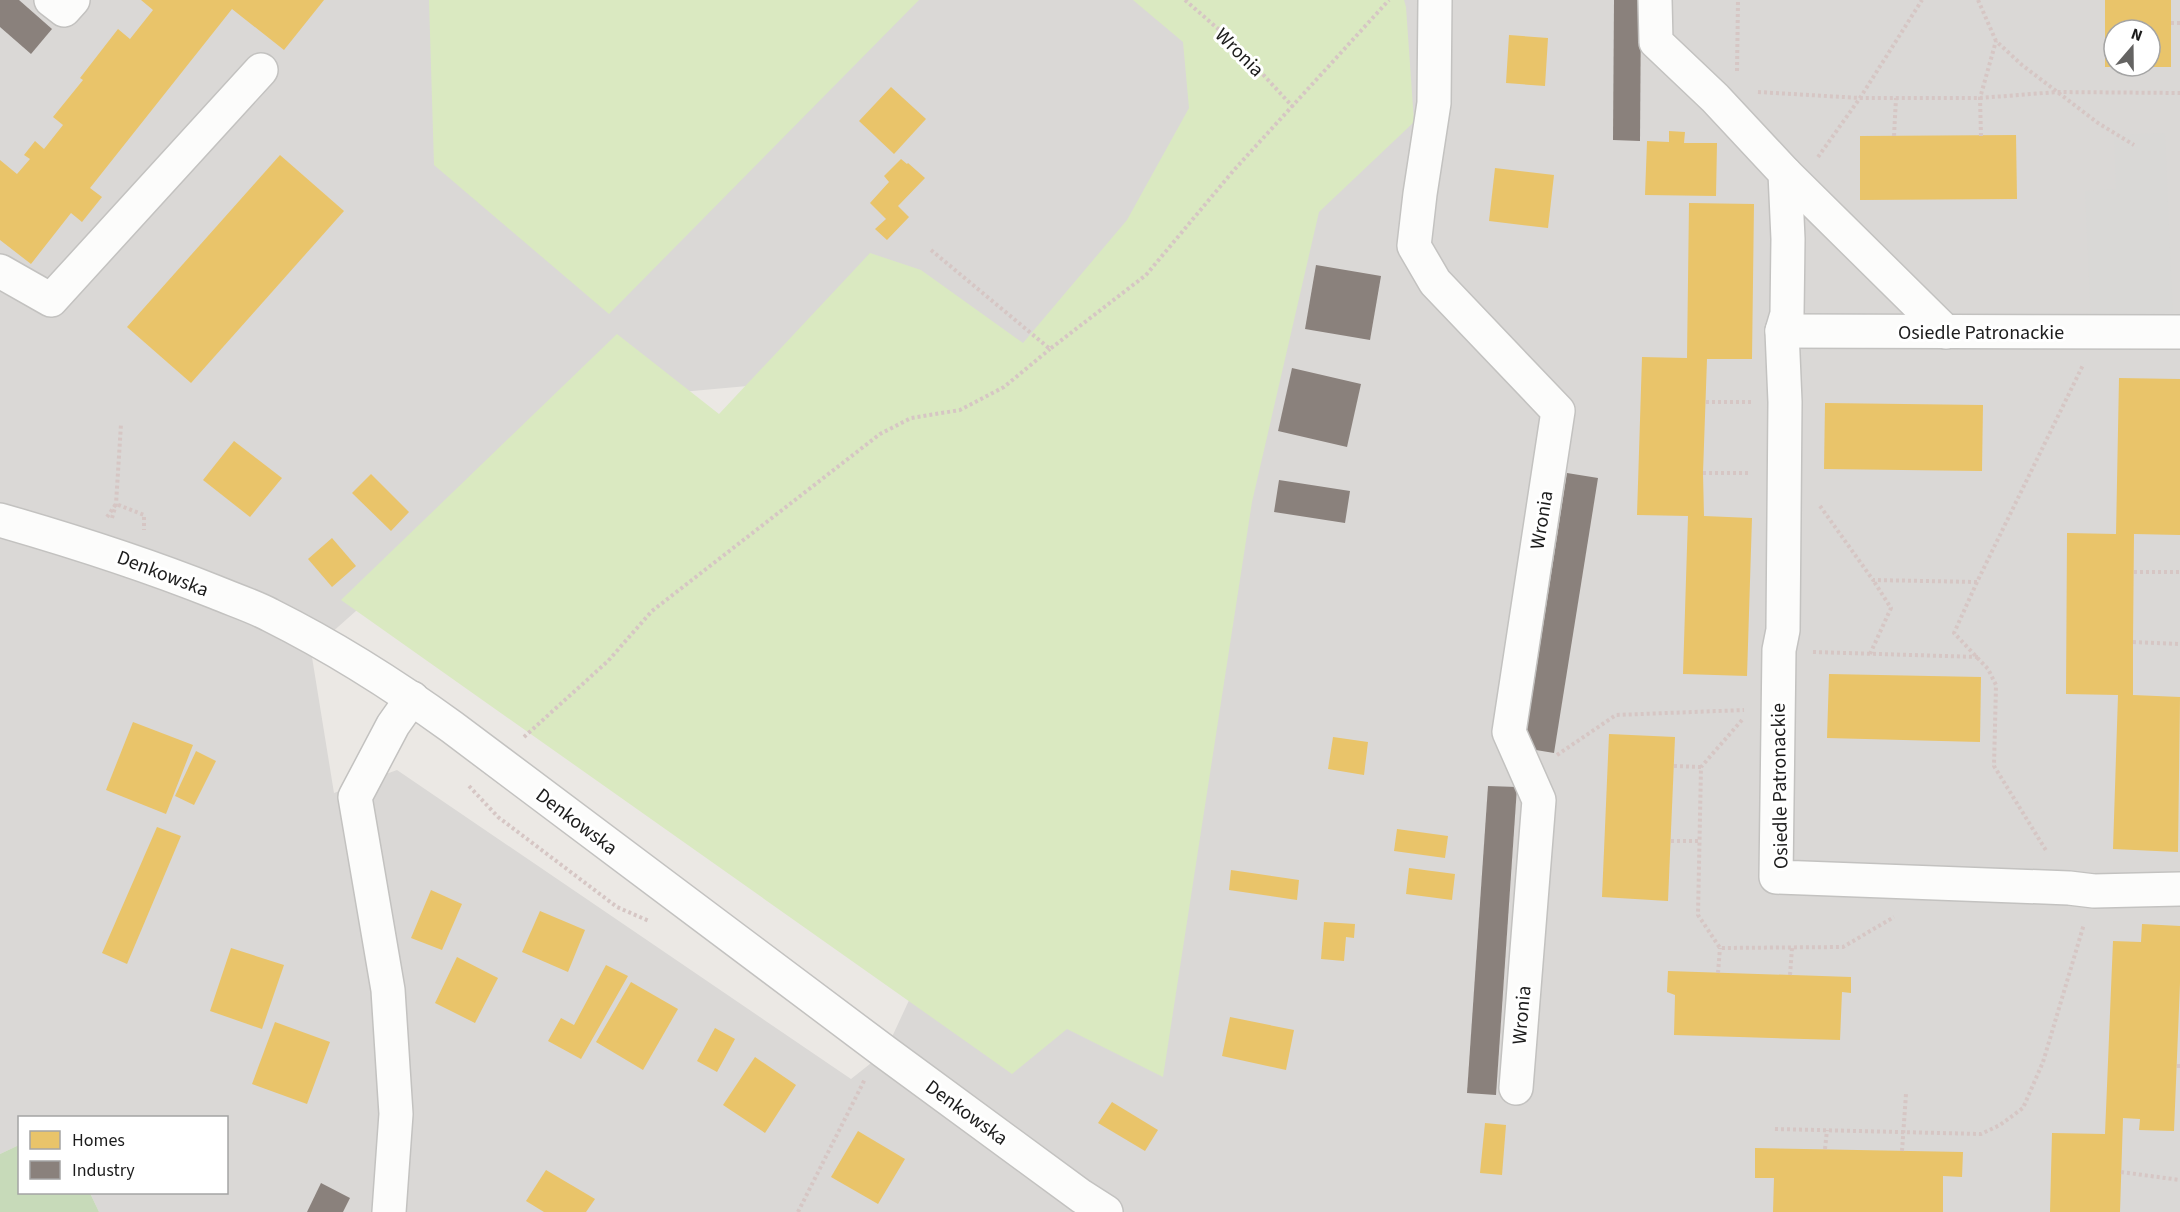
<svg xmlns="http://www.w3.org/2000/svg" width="2180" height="1212" viewBox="0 0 2180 1212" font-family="'Source Sans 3',sans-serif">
<rect width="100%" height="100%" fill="#ebe8e4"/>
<!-- residential -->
<path fill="#dad8d6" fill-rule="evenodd" d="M0 0H2180V1212H99L90 1193 226 1192V1118H20L19 1145 0 1154ZM2114 30H2150V66H2114ZM1239 290 885 1052 851 1079 397 770 334 793 311 651 593 400 991 364Z"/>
<!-- religious -->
<polygon fill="#d9d8d6" points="2165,133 2173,317 2091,320 2085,191 2116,189 2114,135"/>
<!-- grass -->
<g fill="#dae9c1">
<polygon points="429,0 919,0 609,314 434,165"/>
<polygon points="1133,0 1404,0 1406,7 1414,122 1319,212 1252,502 1163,1077 1067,1029 1012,1074 341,600 617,334 719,414 870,253 921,270 1023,343 1127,220 1189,108 1183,42"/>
</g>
<!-- forest -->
<polygon fill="#c7dab9" points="19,1145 20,1192 90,1193 99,1212 0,1212 0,1154"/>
<!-- homes -->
<g fill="#e9c46a">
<polygon points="141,0 324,0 284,50 232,9 90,188 102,197 82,222 71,213 31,264 0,240 0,160 17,174 30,159 24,155 35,141 44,149 63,125 53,117 83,80 80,78 118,29 130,39 153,10"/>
<polygon points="2105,0 2171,0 2171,67 2150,67 2150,30 2114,30 2114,67 2105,67"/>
<polygon points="1509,35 1548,38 1545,86 1506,83"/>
<polygon points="891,87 926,119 894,154 859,121"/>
<polygon points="1669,131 1685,132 1684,143 1717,143 1716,196 1645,195 1647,141 1669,142"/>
<polygon points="2016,135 2017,199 1860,200 1860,136"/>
<polygon points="280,155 344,211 191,383 127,327"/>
<polygon points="901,159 907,164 908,163 925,178 898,206 909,217 887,240 875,229 886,219 870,203 889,182 884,176"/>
<polygon points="1495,168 1554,175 1548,228 1489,221"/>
<polygon points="1689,203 1754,204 1752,359 1707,359 1703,473 1704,516 1752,518 1747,676 1683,674 1688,516 1637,515 1642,357 1687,358"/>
<polygon points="2119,378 2180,379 2180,535 2134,534 2133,642 2133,695 2180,697 2178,852 2113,849 2118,695 2066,694 2067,533 2116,534"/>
<polygon points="1825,403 1983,405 1982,471 1824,469"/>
<polygon points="234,441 282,478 250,517 203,480"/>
<polygon points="371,474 409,512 391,531 352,493"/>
<polygon points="332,538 356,566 332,587 308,559"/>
<polygon points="1829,674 1981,677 1980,742 1827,738"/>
<polygon points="133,722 193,745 166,814 106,790"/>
<polygon points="1609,734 1675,737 1668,901 1602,897"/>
<polygon points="1333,737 1368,742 1364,775 1328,769"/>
<polygon points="196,751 216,761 194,805 175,796"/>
<polygon points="157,827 181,836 127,964 102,953"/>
<polygon points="1397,829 1448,836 1445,858 1394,851"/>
<polygon points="1409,868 1455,874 1452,900 1406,894"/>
<polygon points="1231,870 1299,880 1297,900 1229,890"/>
<polygon points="431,890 462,904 442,950 411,938"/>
<polygon points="540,911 585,930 568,972 522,952"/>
<polygon points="1324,922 1355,924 1354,938 1346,937 1344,961 1321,959"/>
<polygon points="2142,924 2180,926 2180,983 2174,1131 2139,1130 2140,1119 2123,1118 2120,1212 2050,1212 2052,1133 2105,1134 2113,941 2141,942"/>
<polygon points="231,948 284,965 262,1029 210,1011"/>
<polygon points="457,957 498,978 475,1023 435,1003"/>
<polygon points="606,965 628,976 581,1059 548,1041 561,1018 574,1025"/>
<polygon points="1668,971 1851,977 1851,993 1842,992 1840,1040 1674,1035 1675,995 1667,992"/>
<polygon points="631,982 678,1009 643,1070 596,1042"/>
<polygon points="1230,1017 1294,1030 1286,1070 1222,1056"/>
<polygon points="275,1022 330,1042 307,1104 252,1084"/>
<polygon points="715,1028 735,1039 717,1072 697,1061"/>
<polygon points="755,1057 796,1085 765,1133 723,1105"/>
<polygon points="1112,1102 1158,1130 1145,1151 1098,1123"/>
<polygon points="1485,1123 1506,1125 1502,1175 1480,1173"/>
<polygon points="858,1131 905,1159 878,1204 831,1177"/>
<polygon points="1755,1148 1963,1152 1962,1177 1943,1176 1943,1212 1773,1212 1774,1178 1755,1178"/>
<polygon points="546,1170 595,1199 586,1212 544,1212 526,1201"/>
</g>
<!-- industry -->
<g fill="#8a817c">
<polygon points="0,0 19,0 52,29 31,54 0,27"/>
<polygon points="1614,0 1641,0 1640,141 1613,140"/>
<polygon points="1316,265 1381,276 1370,340 1305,329"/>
<polygon points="1292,368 1361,384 1347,447 1278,431"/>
<polygon points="1567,473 1598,478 1554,753 1524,748"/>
<polygon points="1279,480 1350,491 1345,523 1274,512"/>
<polygon points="1488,786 1517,787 1496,1095 1467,1093"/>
<polygon points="321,1183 350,1198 343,1212 307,1212"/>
</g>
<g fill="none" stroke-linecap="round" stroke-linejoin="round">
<defs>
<g id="minor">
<polyline points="51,0 64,10 73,0"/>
<polyline points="1435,0 1434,103 1420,194 1414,246 1435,282 1558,411 1509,732 1539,800 1516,1088"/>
<polyline points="1655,0 1656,42 1715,98 1785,173 1788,239 1787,314 1782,331 1785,402 1783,630 1779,650 1776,877 2069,888 2094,891 2180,889"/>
<polyline points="1785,173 1946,332"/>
<polyline points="0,271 51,300 261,70"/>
<polyline points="1782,331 2180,332"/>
<path d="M0 520C73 541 145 564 215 592 234 600 253 606 270 615 334 647 394 685 452 727L885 1052 1081 1196 1106 1212"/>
<polyline points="389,1212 396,1114 388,990 355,797 393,725 412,698"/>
</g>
</defs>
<!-- minor casing -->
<use href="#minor" stroke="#c3c2c0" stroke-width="36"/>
<!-- path -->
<g stroke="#d6c6c4" stroke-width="4" stroke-dasharray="3 3" stroke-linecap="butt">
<polyline points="1185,0 1232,41 1293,107"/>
<polyline points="1978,0 1996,41 2022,65 2098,123 2134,145"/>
<polyline points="2171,23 2180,23"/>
<polyline points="1737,71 1738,0"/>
<polyline points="1758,92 1860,98 1980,98 2057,92 2180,93"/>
<polyline points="1894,136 1896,98"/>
<polyline points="1981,136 1980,98 1996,41"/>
<polyline points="1818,157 1860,98 1922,0"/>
<polyline points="931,250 1050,349 1146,275 1234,170 1389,0"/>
<polyline points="1706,402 1752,402"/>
<polyline points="1703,473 1751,473"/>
<polyline points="1820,506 1873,580 1977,582 2083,365"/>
<polyline points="107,517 116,504 144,515 144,530"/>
<polyline points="112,518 116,504 121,424"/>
<polyline points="2134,572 2180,572"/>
<polyline points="1977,582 1954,633 1988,669 1996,685 1994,766 2047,852"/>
<polyline points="2133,642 2180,644"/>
<polyline points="1813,652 1978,657"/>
<polyline points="1870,654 1891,608 1873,580"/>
<polyline points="1742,720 1701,767 1698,915 1720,948 1843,947 1894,917"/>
<polyline points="524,737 608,661 652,611 880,434 911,418 960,410 1004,387 1050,349"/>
<polyline points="1557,755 1616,715 1744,710"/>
<polyline points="1674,766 1701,767"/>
<polyline points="469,786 498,817 617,907 649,921"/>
<polyline points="1671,841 1700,841"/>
<polyline points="1718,973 1720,948"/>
<polyline points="1790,975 1792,948"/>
<polyline points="2177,1066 2180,1066"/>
<polyline points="1775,1129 1981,1134 2000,1125 2023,1108 2043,1062 2084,924"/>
<polyline points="1825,1149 1827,1130"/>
<polyline points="1902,1151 1906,1094"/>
<polyline points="2121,1172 2180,1180"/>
<polyline points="798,1212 865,1079"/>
</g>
<!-- minor -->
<use href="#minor" stroke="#fcfcfb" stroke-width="33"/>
</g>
<g text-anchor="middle" stroke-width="6" stroke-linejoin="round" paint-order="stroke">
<!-- street labels -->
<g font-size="20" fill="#1c1c1c" stroke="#fff">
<text transform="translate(1240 52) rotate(45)" y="7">Wronia</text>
<text x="1981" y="339">Osiedle Patronackie</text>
<text transform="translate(1541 520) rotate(-81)" y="7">Wronia</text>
<text transform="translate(163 573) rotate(21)" y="7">Denkowska</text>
<text transform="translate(1779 786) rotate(-91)" y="7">Osiedle Patronackie</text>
<text transform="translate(577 821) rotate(37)" y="7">Denkowska</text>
<text transform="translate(1521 1015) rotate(-85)" y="7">Wronia</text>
<text transform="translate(967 1112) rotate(36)" y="7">Denkowska</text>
</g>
</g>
<!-- legend -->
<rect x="18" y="1116" width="210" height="78" fill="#ffffff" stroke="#a4a4a4" stroke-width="1.5"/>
<rect x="30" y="1131" width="30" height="18" fill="#e9c46a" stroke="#a4a4a4" stroke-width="1.5"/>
<text x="72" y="1146" font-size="18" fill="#1c1c1c">Homes</text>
<rect x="30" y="1161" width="30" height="18" fill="#8a817c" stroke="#a4a4a4" stroke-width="1.5"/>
<text x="72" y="1176" font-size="18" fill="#1c1c1c">Industry</text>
<!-- north arrow -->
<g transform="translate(2132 48) rotate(20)"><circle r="28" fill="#ffffff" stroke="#a4a4a4" stroke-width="1.5"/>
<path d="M0-4.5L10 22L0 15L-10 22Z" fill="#646362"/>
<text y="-9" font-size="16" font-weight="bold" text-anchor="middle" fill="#1c1c1c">N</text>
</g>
</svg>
